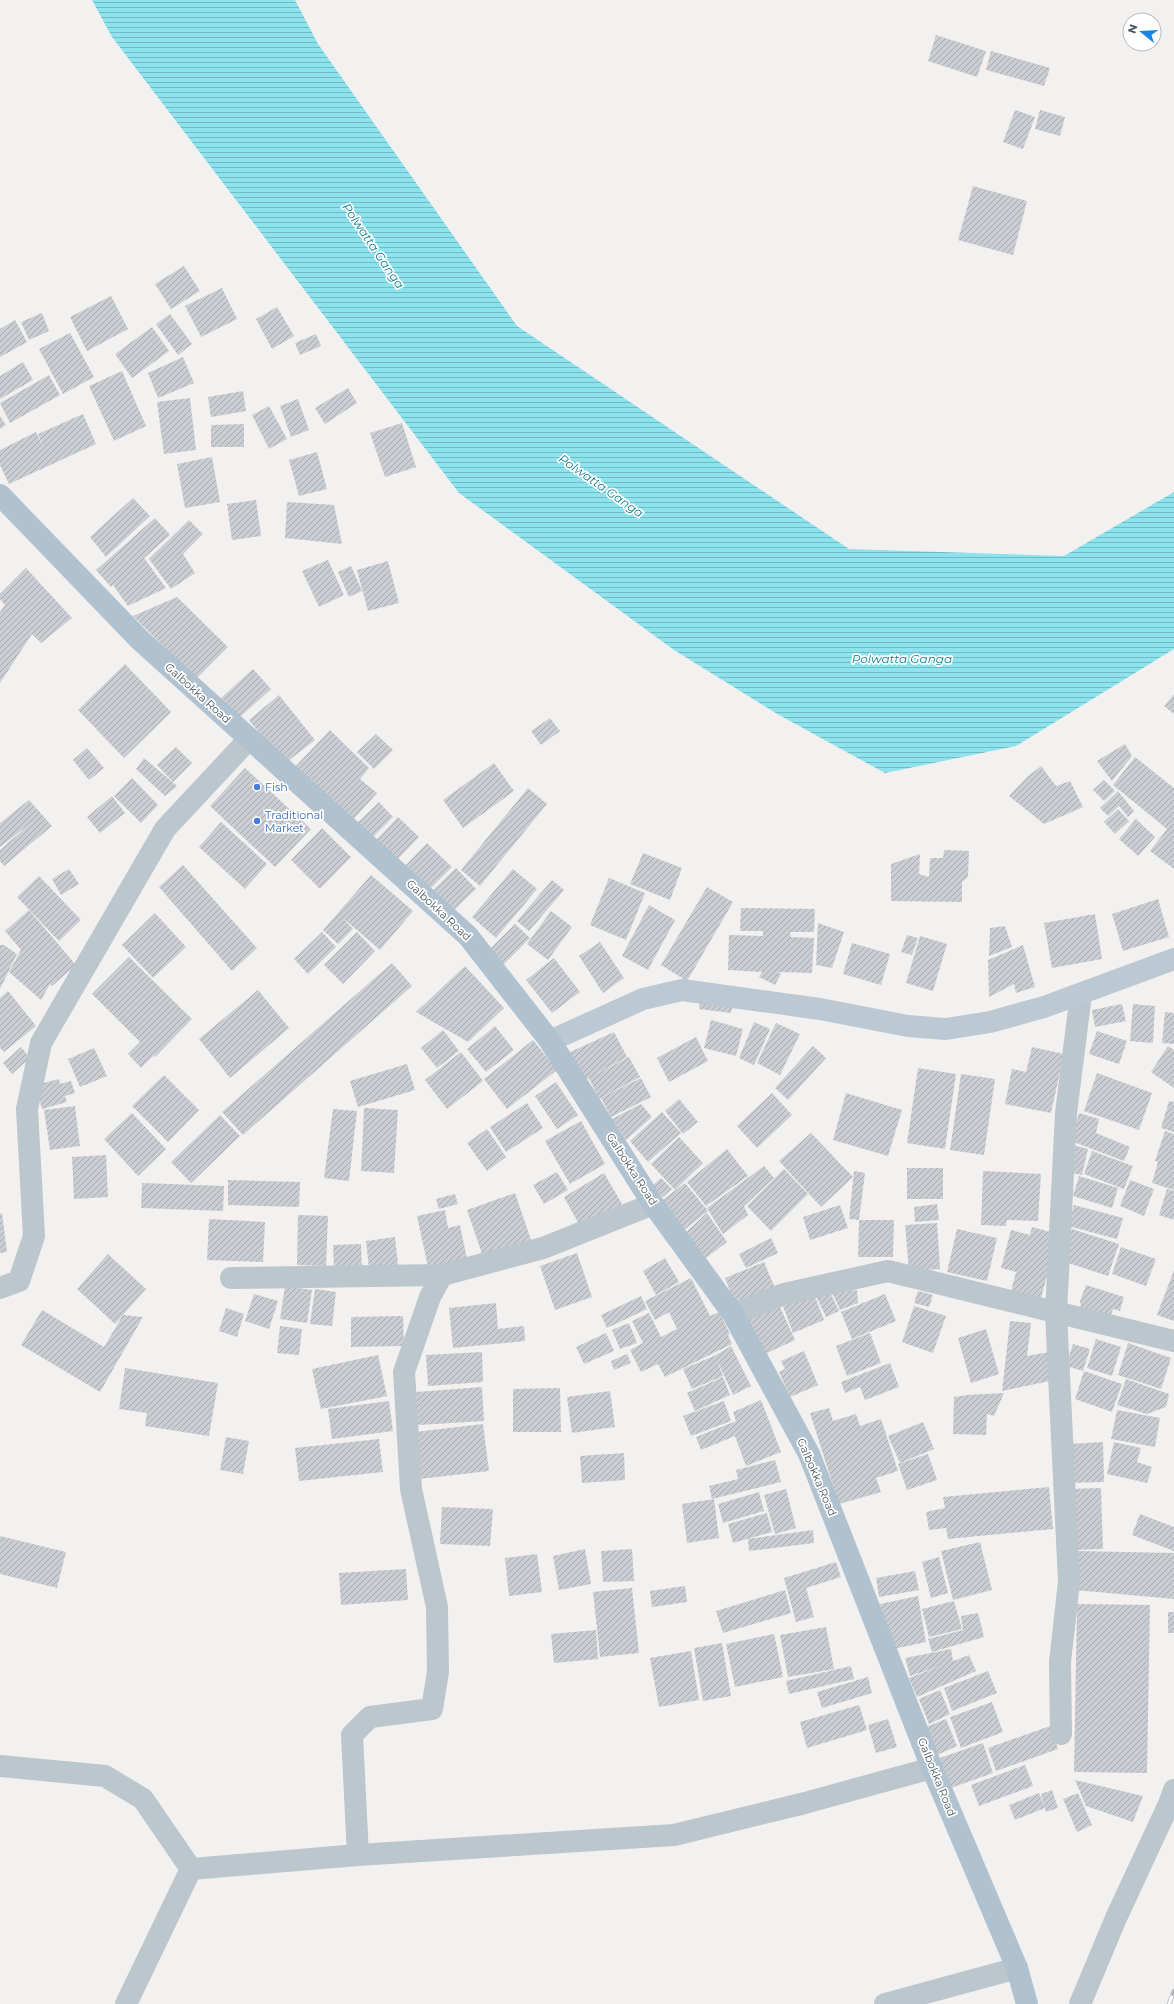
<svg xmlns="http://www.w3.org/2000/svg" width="1174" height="2004" viewBox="0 0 1174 2004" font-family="Montserrat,sans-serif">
<defs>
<pattern id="water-rules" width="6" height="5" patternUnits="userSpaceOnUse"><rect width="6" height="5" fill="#8ce2ed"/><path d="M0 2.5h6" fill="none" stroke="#74bac3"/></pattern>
<pattern id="building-hatch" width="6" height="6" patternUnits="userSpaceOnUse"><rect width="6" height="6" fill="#caced3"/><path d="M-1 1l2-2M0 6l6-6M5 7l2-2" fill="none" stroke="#a6aaae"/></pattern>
</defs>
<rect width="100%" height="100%" fill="#f3f0f0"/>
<!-- water -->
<polygon fill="url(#water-rules)" points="92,0 295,0 318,44 517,326 849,549 1064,556 1174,492 1174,649 1016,746 885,773 779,715 674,650 459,493 112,37"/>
<!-- building -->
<g fill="url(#building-hatch)">
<polygon points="936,35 986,51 977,77 928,61"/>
<polygon points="991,51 1050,68 1044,86 986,70"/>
<polygon points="1015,110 1035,117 1023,149 1003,142"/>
<polygon points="1040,110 1065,117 1060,136 1035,129"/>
<polygon points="973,186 1027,201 1013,255 958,240"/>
<polygon points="184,266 200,291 171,309 155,284"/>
<polygon points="222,288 237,319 201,337 185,306"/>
<polygon points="111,296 128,329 87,351 70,317"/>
<polygon points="277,307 294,336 272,349 256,319"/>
<polygon points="42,313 49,331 29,340 21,322"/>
<polygon points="170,314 192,344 178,355 156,324"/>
<polygon points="15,320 27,342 0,357 0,329"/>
<polygon points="152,327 169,351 132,378 115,354"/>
<polygon points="70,333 94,377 63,394 39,349"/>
<polygon points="316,334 321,346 300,355 295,343"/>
<polygon points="183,357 194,383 158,398 148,373"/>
<polygon points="23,362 33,380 0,399 0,376"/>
<polygon points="122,371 146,426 114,441 89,386"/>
<polygon points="49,375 60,395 10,423 0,403"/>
<polygon points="348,388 357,403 325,424 315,408"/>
<polygon points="243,391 246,411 211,417 208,397"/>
<polygon points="190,398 196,450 164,454 157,402"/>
<polygon points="298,399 309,430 291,437 280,406"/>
<polygon points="269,406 287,439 269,449 252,415"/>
<polygon points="83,414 96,444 9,484 0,465 0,450 36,432 45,451 38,434"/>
<polygon points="0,416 6,425 0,429"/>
<polygon points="402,423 416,467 385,477 370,433"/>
<polygon points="244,424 244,447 211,447 211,425"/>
<polygon points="317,452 327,489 299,496 289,460"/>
<polygon points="212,457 220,502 185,508 177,464"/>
<polygon points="133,498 150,516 106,557 90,537"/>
<polygon points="256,500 261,536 232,540 227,504"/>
<polygon points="287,502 334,505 342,544 285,538"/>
<polygon points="155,518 170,535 144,558 166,588 128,606 113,585 111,587 96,570"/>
<polygon points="189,520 203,534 183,554 195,573 171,589 149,559"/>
<polygon points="328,560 344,595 319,607 302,571"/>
<polygon points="388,561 399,603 368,611 357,570"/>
<polygon points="351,566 362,591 349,597 338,572"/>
<polygon points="26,568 72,618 41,643 32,634 0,683 0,612 5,605 0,599 0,594"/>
<polygon points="177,597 228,647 196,679 133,616"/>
<polygon points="125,664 171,712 124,758 78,710"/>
<polygon points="253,669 271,689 239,718 221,698"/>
<polygon points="1174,694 1174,714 1164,706"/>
<polygon points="279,695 315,740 284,764 249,720"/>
<polygon points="550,718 560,731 541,745 531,731"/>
<polygon points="330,730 369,768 360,779 377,793 352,821 294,768"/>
<polygon points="376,734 393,750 374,769 357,752"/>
<polygon points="1125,744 1132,756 1112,781 1097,761"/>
<polygon points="176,747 192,763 173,782 157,765"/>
<polygon points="87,748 104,768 89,780 73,760"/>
<polygon points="1135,757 1174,788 1174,869 1150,851 1167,829 1113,785"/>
<polygon points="144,758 177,786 165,796 136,769"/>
<polygon points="494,763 514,791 463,828 443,800"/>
<polygon points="1041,766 1056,786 1070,781 1083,807 1044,824 1009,796 1027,777"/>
<polygon points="245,768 311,829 275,867 210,806"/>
<polygon points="132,778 158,805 141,823 114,796"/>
<polygon points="1104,780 1115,791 1104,801 1093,790"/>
<polygon points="528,788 547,804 480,886 461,870"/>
<polygon points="1118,791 1134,811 1128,817 1119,806 1108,816 1100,808"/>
<polygon points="112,796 125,813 100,833 87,817"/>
<polygon points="29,800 52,826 4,866 0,861 0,850 31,823 0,847 0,823"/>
<polygon points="379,802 393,817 369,841 354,826"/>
<polygon points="1118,809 1129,821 1115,834 1104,822"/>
<polygon points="398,817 419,837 396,861 376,840"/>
<polygon points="1136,819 1155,837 1138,856 1119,839"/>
<polygon points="221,822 267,864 245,889 199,847"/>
<polygon points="322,828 351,857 320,889 291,860"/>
<polygon points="427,843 452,867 427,892 403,868"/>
<polygon points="944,850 969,851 968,877 962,882 962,902 891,901 891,864 920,854 919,874 929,877 930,858 943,858"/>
<polygon points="643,853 682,868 670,900 630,884"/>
<polygon points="183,865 257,948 232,971 159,887"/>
<polygon points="456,868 476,889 450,914 430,893"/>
<polygon points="69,869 79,884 61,895 52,879"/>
<polygon points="513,869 537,889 496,938 472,917"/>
<polygon points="371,875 413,911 380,950 343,918 353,929 338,944 323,930"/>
<polygon points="39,876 81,920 59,941 17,897"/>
<polygon points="609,878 645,893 626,940 590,925"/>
<polygon points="552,880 564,890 529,931 517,921"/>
<polygon points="707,887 733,902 687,981 661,965"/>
<polygon points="1158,899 1169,937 1123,951 1112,914"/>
<polygon points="649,905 675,920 648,970 622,956"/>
<polygon points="741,908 815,909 814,932 790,932 791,937 814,938 812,973 778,972 781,974 775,985 759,977 762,972 728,970 729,935 763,936 763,931 740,931"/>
<polygon points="29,910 76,965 52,986 50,984 41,1000 9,972 21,950 5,931"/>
<polygon points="551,911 572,927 548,960 527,944"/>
<polygon points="155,913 186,947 153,978 122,945"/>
<polygon points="1095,914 1102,959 1052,968 1044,923"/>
<polygon points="818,923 844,932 832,968 816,965"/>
<polygon points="515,924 530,938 503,965 488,951"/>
<polygon points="1005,926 1012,947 989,956 990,928"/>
<polygon points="322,932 336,947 308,974 294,959"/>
<polygon points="357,932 375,951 343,984 324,965"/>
<polygon points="907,935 918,938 912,955 901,952"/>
<polygon points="920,936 947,944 933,991 906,983"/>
<polygon points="600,942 624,978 603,993 579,956"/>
<polygon points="852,943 890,954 881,985 843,974"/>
<polygon points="0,945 4,945 17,954 0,989"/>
<polygon points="1023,945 1035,987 1016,993 1014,984 989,997 988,960"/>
<polygon points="129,957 192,1019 155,1057 154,1055 141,1068 128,1054 140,1042 92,994"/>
<polygon points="554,958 580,992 552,1013 526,980"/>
<polygon points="392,963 412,986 243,1135 222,1112"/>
<polygon points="465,966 504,1008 468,1042 416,1012"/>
<polygon points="258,990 289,1028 230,1078 199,1039"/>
<polygon points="8,991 36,1026 4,1052 0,1048 0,998"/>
<polygon points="700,998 733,1002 731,1013 699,1009"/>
<polygon points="1122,1004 1126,1021 1095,1027 1092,1010"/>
<polygon points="1133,1004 1155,1006 1153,1043 1130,1041"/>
<polygon points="1165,1012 1174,1013 1174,1044 1162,1043"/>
<polygon points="711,1020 743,1029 736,1056 704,1048"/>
<polygon points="754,1022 770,1029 754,1065 739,1058"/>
<polygon points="776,1023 800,1034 780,1075 757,1063"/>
<polygon points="495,1026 514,1050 486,1072 467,1049"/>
<polygon points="443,1030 459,1051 437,1068 421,1048"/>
<polygon points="1097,1031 1127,1041 1119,1064 1089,1054"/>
<polygon points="614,1032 627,1057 591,1077 629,1057 640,1077 599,1099 589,1078 584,1081 568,1053"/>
<polygon points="696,1037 708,1061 669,1082 657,1058"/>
<polygon points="533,1040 557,1070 507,1109 484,1079"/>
<polygon points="813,1046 826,1058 788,1100 775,1088"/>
<polygon points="1168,1046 1174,1050 1174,1088 1151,1072"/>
<polygon points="21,1047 30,1058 12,1074 3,1063"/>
<polygon points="1032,1047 1064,1054 1051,1113 1005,1104 1012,1069 1026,1072"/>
<polygon points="94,1048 107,1076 80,1087 68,1059"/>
<polygon points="461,1052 483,1081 447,1109 425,1080"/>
<polygon points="407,1064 415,1090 358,1107 350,1081"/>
<polygon points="918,1068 956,1074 945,1149 907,1143"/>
<polygon points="1097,1073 1152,1093 1139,1130 1084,1111"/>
<polygon points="961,1074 995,1079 984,1155 950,1150"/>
<polygon points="164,1075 199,1110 168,1142 132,1106"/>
<polygon points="641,1078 651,1097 611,1117 601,1098"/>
<polygon points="59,1079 60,1084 71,1081 75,1093 65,1096 67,1102 42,1109 35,1085"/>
<polygon points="556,1082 578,1115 557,1129 535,1096"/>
<polygon points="772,1093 792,1115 757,1148 737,1126"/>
<polygon points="846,1093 902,1110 888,1156 833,1140"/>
<polygon points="679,1099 698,1122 683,1134 665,1111"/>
<polygon points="1169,1101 1174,1102 1174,1132 1161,1128"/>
<polygon points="527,1103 543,1128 506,1152 490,1127"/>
<polygon points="641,1104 652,1117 626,1140 612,1119"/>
<polygon points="75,1106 80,1146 50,1150 44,1110"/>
<polygon points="364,1108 398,1110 394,1173 361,1171"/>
<polygon points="333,1109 357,1111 349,1181 324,1178"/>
<polygon points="662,1112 681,1133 648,1162 630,1141"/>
<polygon points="132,1113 166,1149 138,1176 104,1139"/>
<polygon points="1079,1113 1099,1119 1096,1133 1130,1147 1124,1161 1071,1141"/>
<polygon points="220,1115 240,1136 191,1183 171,1162"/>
<polygon points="581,1121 605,1164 570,1184 545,1141"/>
<polygon points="487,1129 506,1157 487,1171 467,1143"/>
<polygon points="1165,1131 1174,1134 1174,1190 1152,1183 1158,1162 1155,1161"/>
<polygon points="811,1133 853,1177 821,1207 779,1161"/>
<polygon points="679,1137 703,1163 675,1190 651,1164"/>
<polygon points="1073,1145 1088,1149 1082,1175 1067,1172"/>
<polygon points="727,1149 748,1176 706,1206 687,1182"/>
<polygon points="1092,1151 1133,1166 1124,1189 1084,1174"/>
<polygon points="106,1155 108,1197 74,1199 72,1157"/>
<polygon points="764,1166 774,1178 744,1206 748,1215 723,1234 707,1208"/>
<rect x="907" y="1168" width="36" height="31"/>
<polygon points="784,1169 808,1194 771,1231 747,1206"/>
<polygon points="854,1171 865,1173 859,1220 849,1219"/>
<polygon points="983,1171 1041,1174 1038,1221 1007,1220 1006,1226 981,1225"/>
<polygon points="557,1172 568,1190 544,1204 533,1185"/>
<polygon points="604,1173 622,1204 581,1228 564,1197"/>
<polygon points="1079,1176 1118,1188 1112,1208 1073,1196"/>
<polygon points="661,1178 672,1189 663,1197 652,1186"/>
<polygon points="228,1180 300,1182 299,1207 228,1205"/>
<polygon points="1130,1180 1154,1189 1144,1216 1120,1206"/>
<polygon points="142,1183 224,1186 223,1211 141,1208"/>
<polygon points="685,1183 708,1211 684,1230 661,1201"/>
<polygon points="1167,1189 1174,1191 1174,1220 1159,1215"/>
<polygon points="515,1193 531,1240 483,1257 467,1210"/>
<polygon points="455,1194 458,1204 439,1209 436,1199"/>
<polygon points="937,1204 939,1220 915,1222 914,1207"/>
<polygon points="840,1205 848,1228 810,1240 803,1217"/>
<polygon points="1074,1205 1123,1218 1117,1239 1068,1226"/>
<polygon points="445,1210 448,1228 460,1225 467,1259 428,1267 417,1216"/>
<polygon points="2,1213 7,1252 0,1253 0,1214"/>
<polygon points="707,1213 727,1242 706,1258 686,1232"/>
<polygon points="298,1215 328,1216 326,1266 297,1265"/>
<polygon points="209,1219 265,1222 263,1262 207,1260"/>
<polygon points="859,1220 894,1220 893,1257 858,1257"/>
<polygon points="937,1223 940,1269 909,1271 905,1225"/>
<polygon points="1032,1227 1058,1234 1040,1302 1010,1295 1016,1272 1001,1268 1011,1230 1030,1235"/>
<polygon points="957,1229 997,1238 987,1281 947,1272"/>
<polygon points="1072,1229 1119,1244 1108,1276 1062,1261"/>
<polygon points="395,1237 398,1265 369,1269 366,1241"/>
<polygon points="771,1238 778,1253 746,1268 739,1254"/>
<polygon points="361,1244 362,1269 334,1270 333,1245"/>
<polygon points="1121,1247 1156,1259 1146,1286 1112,1274"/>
<polygon points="577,1253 592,1297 555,1310 540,1266"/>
<polygon points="108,1254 146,1289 115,1324 77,1289"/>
<polygon points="665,1258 679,1282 656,1295 643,1271"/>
<polygon points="764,1262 778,1295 738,1311 725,1278"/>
<polygon points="1174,1270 1174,1321 1157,1315"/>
<polygon points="691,1278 710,1316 719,1312 730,1334 728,1335 732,1344 665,1377 658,1364 641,1372 630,1350 643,1343 632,1321 649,1313 661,1337 677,1329 669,1312 655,1320 645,1301"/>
<polygon points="1086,1285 1124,1297 1120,1311 1113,1309 1109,1320 1082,1312 1080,1301"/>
<polygon points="285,1286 312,1290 307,1323 280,1319"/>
<polygon points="828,1288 839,1311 826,1317 815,1294"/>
<polygon points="315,1289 336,1292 332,1326 310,1324"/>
<polygon points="857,1290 858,1303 840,1310 832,1292"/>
<polygon points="918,1291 933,1295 929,1307 914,1303"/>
<polygon points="254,1294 278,1301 269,1329 245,1321"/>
<polygon points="814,1294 824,1320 793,1333 783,1306"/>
<polygon points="885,1294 896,1321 852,1339 841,1312"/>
<polygon points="641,1296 647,1309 607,1328 601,1315"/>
<polygon points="776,1298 795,1340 763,1355 744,1313"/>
<polygon points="496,1303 498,1329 524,1326 525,1341 453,1348 449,1308"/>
<polygon points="914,1306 946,1316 933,1353 902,1342"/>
<polygon points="226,1308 244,1314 237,1337 219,1331"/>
<polygon points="42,1310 104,1347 123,1315 143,1317 100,1392 21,1345"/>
<polygon points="403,1316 404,1346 351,1347 351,1317"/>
<polygon points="1010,1321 1031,1323 1027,1356 1049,1352 1055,1380 1002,1391"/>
<polygon points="629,1323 637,1343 620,1349 612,1330"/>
<polygon points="280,1326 302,1329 299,1355 277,1353"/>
<polygon points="986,1329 999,1374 971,1383 958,1338"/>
<polygon points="606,1333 614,1351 584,1364 576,1347"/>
<polygon points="870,1333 881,1363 847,1376 836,1346"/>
<polygon points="1096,1339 1121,1347 1112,1376 1087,1368"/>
<polygon points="1128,1343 1171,1358 1161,1389 1118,1375"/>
<polygon points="1073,1344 1090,1349 1083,1371 1066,1366"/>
<polygon points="731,1346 751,1386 733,1395 717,1360 723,1376 692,1389 683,1369 714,1356"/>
<polygon points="804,1351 818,1385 790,1397 779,1372 785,1369 781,1361"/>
<polygon points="482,1352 483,1382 428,1386 426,1355"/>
<polygon points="627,1354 631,1363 614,1370 611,1361"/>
<polygon points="378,1355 387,1396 321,1409 312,1369"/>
<polygon points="890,1363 899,1387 865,1400 860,1387 845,1393 841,1382"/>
<polygon points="125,1368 218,1383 209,1436 145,1426 147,1413 119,1409"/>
<polygon points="1084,1371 1122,1384 1112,1412 1075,1399"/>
<polygon points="723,1377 730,1395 695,1411 687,1393"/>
<polygon points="1126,1379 1169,1394 1166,1407 1147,1414 1117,1405"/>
<polygon points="482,1387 484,1421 418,1425 416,1392"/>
<polygon points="560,1388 561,1432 513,1432 513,1389"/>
<polygon points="610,1391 615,1427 572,1433 567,1397"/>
<polygon points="1004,1393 994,1416 987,1414 986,1435 953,1434 954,1397 967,1395"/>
<polygon points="761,1400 781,1452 746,1466 735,1436 701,1450 696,1437 736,1421 733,1412"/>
<polygon points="389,1401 393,1431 332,1439 328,1409"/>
<polygon points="724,1401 731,1421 691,1436 683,1416"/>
<polygon points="829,1408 833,1421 856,1414 860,1426 881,1419 898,1471 876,1478 881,1492 839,1504 810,1413"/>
<polygon points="1117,1410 1160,1418 1155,1447 1111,1439"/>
<polygon points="923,1422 934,1449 900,1463 888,1436"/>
<polygon points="483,1424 489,1471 420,1479 415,1432"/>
<polygon points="226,1437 249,1441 243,1474 220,1470"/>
<polygon points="379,1439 383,1472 299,1481 295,1448"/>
<polygon points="1103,1442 1104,1482 1070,1483 1069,1444"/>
<polygon points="1114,1442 1141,1448 1137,1462 1152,1467 1147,1483 1107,1474"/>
<polygon points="624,1453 625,1480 582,1483 580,1456"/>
<polygon points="928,1454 937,1480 907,1490 898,1464"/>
<polygon points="775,1460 781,1482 712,1499 709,1486 738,1479 736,1470"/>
<polygon points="1049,1487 1053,1529 948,1539 946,1528 929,1530 926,1512 945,1508 943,1497"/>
<polygon points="1101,1488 1103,1549 1072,1550 1070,1489"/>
<polygon points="786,1489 796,1528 775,1534 764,1495"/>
<polygon points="759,1492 764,1511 723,1523 718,1504"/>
<polygon points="714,1499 719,1538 687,1543 682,1504"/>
<polygon points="442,1507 493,1509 490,1546 440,1544"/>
<polygon points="767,1513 772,1532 733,1543 728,1524"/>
<polygon points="1140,1514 1174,1527 1174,1551 1132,1535"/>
<polygon points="813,1530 814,1543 749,1551 748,1539"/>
<polygon points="0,1536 66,1552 57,1588 0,1574"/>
<polygon points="980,1542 992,1590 953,1600 941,1551"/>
<polygon points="585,1549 591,1584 559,1590 553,1556"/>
<polygon points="632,1549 634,1581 603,1582 601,1551"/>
<polygon points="1078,1551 1174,1553 1174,1599 1075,1590"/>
<polygon points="537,1554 542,1592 509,1596 505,1558"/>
<polygon points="939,1557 948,1593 931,1598 922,1562"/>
<polygon points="836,1562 841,1577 806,1588 814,1617 796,1622 784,1578"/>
<polygon points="406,1569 408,1600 341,1605 339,1573"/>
<polygon points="915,1571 919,1590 879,1597 876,1578"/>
<polygon points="685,1586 687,1602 652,1607 650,1591"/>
<polygon points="632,1588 639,1653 600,1657 593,1592"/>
<polygon points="785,1590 791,1613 723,1633 716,1611"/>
<polygon points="918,1596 926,1642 889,1650 880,1604"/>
<polygon points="954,1601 962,1629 929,1637 922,1609"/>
<polygon points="1077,1604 1150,1605 1147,1773 1074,1772"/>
<rect x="1168" y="1612" width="6" height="21"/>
<polygon points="978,1613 984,1637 932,1652 928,1639 963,1630 961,1616"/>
<polygon points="826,1627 834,1669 788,1677 780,1635"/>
<polygon points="596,1630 598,1659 554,1663 551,1634"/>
<polygon points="774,1634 783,1677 735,1687 726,1644"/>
<polygon points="722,1643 731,1696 703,1701 694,1648"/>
<polygon points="951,1649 953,1661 969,1655 976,1671 917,1697 909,1678 941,1666 910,1676 905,1658"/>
<polygon points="691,1651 699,1700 659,1707 650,1658"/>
<polygon points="851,1666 854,1679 789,1694 786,1681"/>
<polygon points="988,1671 997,1693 952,1711 944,1688"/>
<polygon points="868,1677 872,1693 822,1708 817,1692"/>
<polygon points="940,1690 950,1714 929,1724 919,1699"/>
<polygon points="992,1702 1003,1732 961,1748 950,1717"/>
<polygon points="859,1705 867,1730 807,1748 800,1722"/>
<polygon points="888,1719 897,1747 876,1753 868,1725"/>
<polygon points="946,1719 957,1746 937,1755 926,1727"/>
<polygon points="1050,1726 1058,1749 996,1771 988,1748"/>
<polygon points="983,1743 993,1773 951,1788 940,1758"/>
<polygon points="1025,1765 1033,1786 979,1806 971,1785"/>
<polygon points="1075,1780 1143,1796 1133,1822 1086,1806"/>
<polygon points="1052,1790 1058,1808 1046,1812 1041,1794"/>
<polygon points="1039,1793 1045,1808 1015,1820 1009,1805"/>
<polygon points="1078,1793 1092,1825 1077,1832 1063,1799"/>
</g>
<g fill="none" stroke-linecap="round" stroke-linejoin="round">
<!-- street -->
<g stroke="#bcc6cd" stroke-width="22">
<polyline points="231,1278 442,1275 543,1248 653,1204"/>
<polyline points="0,1288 19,1281 34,1236 27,1109 41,1043 165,829 249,739"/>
<polyline points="733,1314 784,1294 888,1271 1174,1341"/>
<polyline points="1061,1734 1060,1662 1069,1582 1056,1313 1066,1113 1081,994"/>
<polyline points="0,1766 105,1776 143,1799 191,1869 126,2004"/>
<polyline points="358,1855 674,1835 805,1803 932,1768"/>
<polyline points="191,1869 358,1855 352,1735 370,1717 432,1709 438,1672 437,1607 411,1489 404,1372 430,1297 442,1275"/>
<polyline points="885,2004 1017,1968"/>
<polyline points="1080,2004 1116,1918 1169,1804 1174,1790"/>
</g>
<!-- secondary -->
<polyline stroke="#bcc9d2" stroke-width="22" points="550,1041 643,999 682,990 820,1009 908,1026 946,1029 990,1022 1044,1007 1174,959"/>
<!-- primary -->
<polyline stroke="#b0c2cf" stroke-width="22" points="0,495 140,640 468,936 550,1041 653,1204 733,1314 809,1454 932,1768 1017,1968 1027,2004"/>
<defs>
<polyline id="rail" points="1169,2004 1174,1991"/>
</defs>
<!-- rail casing -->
<use href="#rail" stroke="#b2b6ba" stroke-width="4.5"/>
<!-- rail -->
<use href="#rail" stroke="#fff" stroke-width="3" stroke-dasharray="9" stroke-linecap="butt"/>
</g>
<!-- markers -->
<g fill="#3f7fe0" stroke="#fff" stroke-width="1.5">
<circle cx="257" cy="787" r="4"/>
<circle cx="257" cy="821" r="4"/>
</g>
<g text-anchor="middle" stroke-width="3.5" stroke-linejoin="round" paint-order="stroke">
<!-- street labels -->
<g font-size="11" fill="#48565e" stroke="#fff">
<text transform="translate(198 693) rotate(42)" y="4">Galbokka Road</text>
<text transform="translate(439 910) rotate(43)" y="4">Galbokka Road</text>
<text transform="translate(632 1169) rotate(57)" y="4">Galbokka Road</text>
<text transform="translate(817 1477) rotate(67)" y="4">Galbokka Road</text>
<text transform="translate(937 1777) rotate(68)" y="4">Galbokka Road</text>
</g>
<!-- shop labels -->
<g font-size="11" fill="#366cbe" stroke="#fff" text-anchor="start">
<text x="265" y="791">Fish</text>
<text x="265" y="819">Traditional<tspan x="265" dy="13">Market</tspan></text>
</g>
<!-- water labels -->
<g font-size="12" font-style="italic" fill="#0c7f8e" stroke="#fff">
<text transform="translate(373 246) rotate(56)" y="4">Polwatta Ganga</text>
<text transform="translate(601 486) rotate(35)" y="4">Polwatta Ganga</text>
<text x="902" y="663">Polwatta Ganga</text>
</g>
</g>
<!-- north arrow -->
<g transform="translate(1142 32) rotate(288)"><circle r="19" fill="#ffffff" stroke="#b6bbbf"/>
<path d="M0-3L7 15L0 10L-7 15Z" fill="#1885e5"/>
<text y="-6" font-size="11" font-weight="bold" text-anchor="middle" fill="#48565e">N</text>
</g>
</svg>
